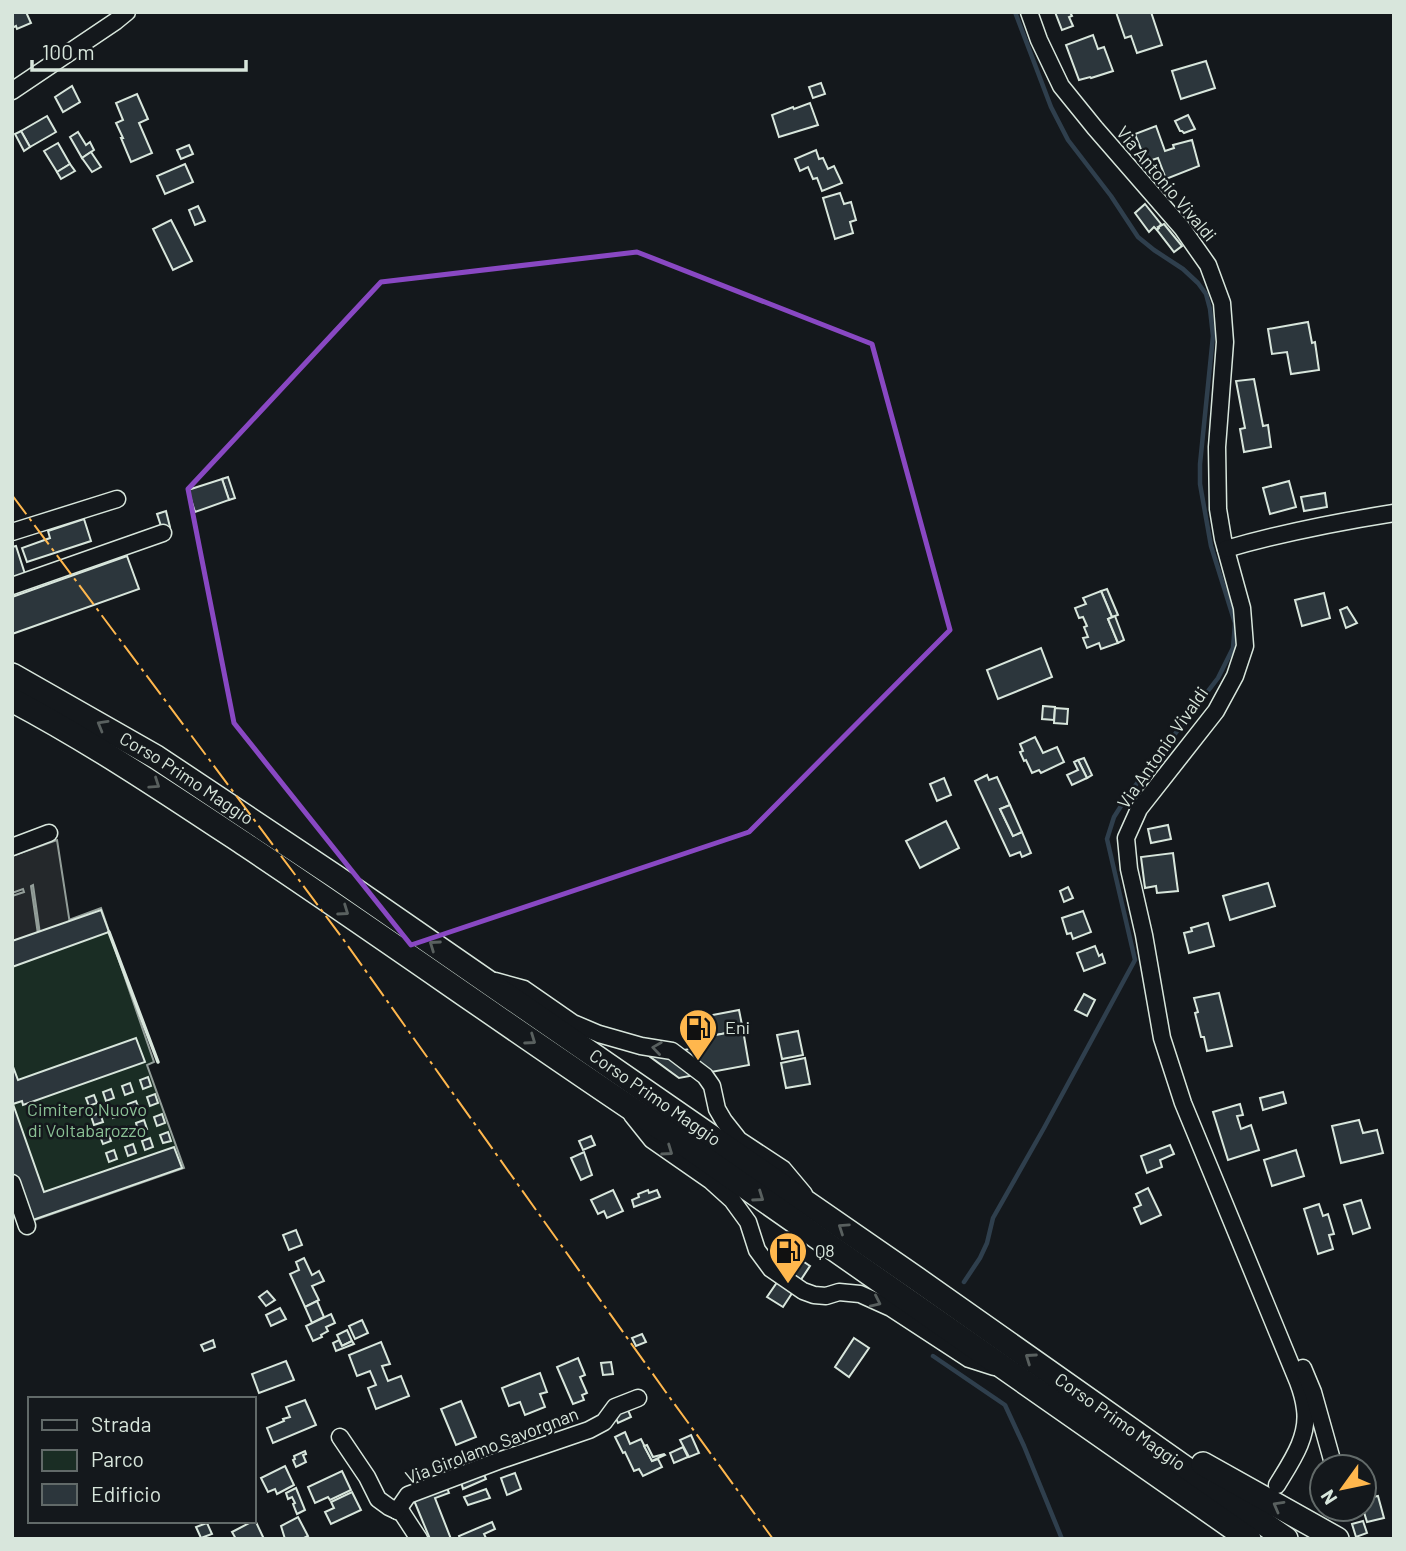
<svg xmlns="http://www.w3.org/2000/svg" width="1406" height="1551" viewBox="0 0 1406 1551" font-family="Barlow,sans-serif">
<rect width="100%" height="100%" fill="#14181c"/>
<!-- green -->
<polygon fill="#1a2d24" stroke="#939e99" stroke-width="2" points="101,908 154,1062 147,1065 184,1168 29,1222 12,1173 12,941"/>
<!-- parking -->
<polygon fill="#24282b" stroke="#939e99" stroke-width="2" points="57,840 70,924 40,934 33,885 31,886 38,934 12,944 12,896 24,892 23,889 12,893 12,856"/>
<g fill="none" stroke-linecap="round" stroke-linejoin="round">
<!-- stream -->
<g stroke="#2f3f4d" stroke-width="4.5">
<polyline points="964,1282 980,1258 987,1243 993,1218 1044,1128 1135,960 1107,839 1114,817 1128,795 1218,678 1233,648 1235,623 1211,546 1200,484 1200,464 1213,336 1210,309 1206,294 1198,283 1183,269 1154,250 1138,237 1111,196 1068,140 1051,107 1015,12"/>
<polyline points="933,1356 1005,1405 1024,1446 1062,1539"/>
</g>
</g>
<!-- building -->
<g fill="#2c363c" stroke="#d8e6dc" stroke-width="2">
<polygon points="12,12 26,12 31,23 17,29 16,26 12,28"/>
<polygon points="1055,12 1070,12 1072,16 1069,17 1073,26 1062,30"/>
<polygon points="1116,12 1151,12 1162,45 1137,53 1131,36 1125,38"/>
<polygon points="1093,35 1098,49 1104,47 1113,71 1091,78 1090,77 1079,80 1066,45"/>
<polygon points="1206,61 1215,88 1181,99 1172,71"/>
<polygon points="821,83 825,94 813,98 809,87"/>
<polygon points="72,86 80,102 63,112 55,97"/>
<polygon points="137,94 148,119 139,123 152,153 131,162 121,138 123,138 116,123 123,120 116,103"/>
<polygon points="810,103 818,125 779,137 772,115 793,107 794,109"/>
<polygon points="1188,115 1195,129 1184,133 1182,131 1180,131 1175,121"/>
<polygon points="47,116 56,132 30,147 21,131"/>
<polygon points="1156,126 1165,151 1174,148 1173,145 1192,140 1199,166 1166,179 1158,158 1146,162 1135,134"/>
<polygon points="21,131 30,147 24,151 15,134"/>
<polygon points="78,132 86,145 90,142 94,150 82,158 70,137"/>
<polygon points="58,143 70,164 57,172 44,151"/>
<polygon points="189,145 193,154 181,159 177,150"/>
<polygon points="816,150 819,159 823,158 828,169 834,166 842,183 822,191 817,178 813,179 808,167 800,171 795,159"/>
<polygon points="91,152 101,167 92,172 82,158"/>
<polygon points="70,164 75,171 61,179 57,172"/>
<polygon points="185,164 193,182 165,194 157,176"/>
<polygon points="840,193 844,204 851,202 856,220 850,222 853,233 835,239 823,198"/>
<polygon points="1145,204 1161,224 1157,230 1154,227 1149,232 1135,213"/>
<polygon points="198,206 205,221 195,225 189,210"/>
<polygon points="171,220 192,261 173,270 153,229"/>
<polygon points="1164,224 1182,246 1174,252 1157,230 1159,228 1158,227"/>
<polygon points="1308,322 1312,343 1315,342 1319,370 1291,374 1287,352 1272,354 1268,329"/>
<polygon points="1254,379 1263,426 1268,425 1271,447 1244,452 1240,429 1245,428 1236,381"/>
<polygon points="228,477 235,498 229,500 222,479"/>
<polygon points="222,479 229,500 195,512 188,490"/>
<polygon points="1289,481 1296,507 1270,514 1263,488"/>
<polygon points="1325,493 1327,507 1304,511 1301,497"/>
<polygon points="166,511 170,527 162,529 157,514"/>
<polygon points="84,519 91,541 27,562 22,548 50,538 48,531"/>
<polygon points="16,546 25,574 12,579 12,547"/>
<polygon points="127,556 139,589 12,634 12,597"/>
<polygon points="1107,589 1118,615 1112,617 1101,591"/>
<polygon points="1101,591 1112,617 1108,619 1118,643 1101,649 1099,643 1087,648 1083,638 1088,637 1084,627 1087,626 1083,617 1079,618 1075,608 1086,604 1083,598"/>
<polygon points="1324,593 1330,618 1302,626 1295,600"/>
<polygon points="1347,607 1357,623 1346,628 1340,610"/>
<polygon points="1115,616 1124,640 1118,643 1108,619"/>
<polygon points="1041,648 1052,677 998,699 987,670"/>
<polygon points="1043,706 1055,707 1054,720 1042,719"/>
<polygon points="1055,708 1068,709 1067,724 1054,723"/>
<polygon points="1035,737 1043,753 1057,747 1064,762 1041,773 1039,770 1032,773 1026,760 1024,761 1020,752 1023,751 1020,744"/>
<polygon points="1084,758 1092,775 1087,778 1078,760"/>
<polygon points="1078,760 1087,778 1072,785 1067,775 1078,770 1074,762"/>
<polygon points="987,775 989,780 997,777 1010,805 1000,809 1013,836 1022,832 1031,853 1022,857 1020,852 1010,856 975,781"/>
<polygon points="944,778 951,795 937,801 930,784"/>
<polygon points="1010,805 1022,832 1013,836 1000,809"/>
<polygon points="946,821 959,848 920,868 906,841"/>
<polygon points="1168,825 1171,839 1151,843 1148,829"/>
<polygon points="1173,853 1178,891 1157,893 1156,886 1145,888 1141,857"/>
<polygon points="1268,883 1275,906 1230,920 1223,896"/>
<polygon points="1068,887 1073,898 1064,902 1060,891"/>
<polygon points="101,910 109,932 12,967 12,941"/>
<polygon points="1083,911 1091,932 1073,939 1071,933 1067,934 1062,918"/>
<polygon points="1208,923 1214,946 1189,953 1184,933 1192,931 1191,928"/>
<polygon points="1095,946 1099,956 1102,954 1105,963 1084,971 1077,953"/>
<polygon points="1219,993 1232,1046 1207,1051 1204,1037 1201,1037 1195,1013 1198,1012 1194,998"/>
<polygon points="1084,994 1095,1000 1087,1016 1075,1010"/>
<polygon points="739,1010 743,1030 705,1037 702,1017"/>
<polygon points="743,1030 749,1065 679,1078 649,1056 707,1046 705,1037"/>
<polygon points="798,1031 803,1055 782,1059 777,1035"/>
<polygon points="136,1038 145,1062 23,1105 22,1101 13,1104 44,1192 174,1147 182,1168 30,1221 12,1171 12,1064 18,1080"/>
<polygon points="805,1058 810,1084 786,1088 781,1063"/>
<polygon points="148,1077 151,1086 143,1089 140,1080"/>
<polygon points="130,1083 133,1092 125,1095 122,1086"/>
<polygon points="111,1089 114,1098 106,1101 103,1092"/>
<polygon points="1283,1092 1286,1103 1263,1110 1260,1098"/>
<polygon points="155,1094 158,1103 150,1106 147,1097"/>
<polygon points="94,1095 97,1103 89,1106 86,1098"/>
<polygon points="136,1101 139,1109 131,1112 128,1104"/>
<polygon points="1240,1104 1243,1115 1237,1116 1241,1129 1251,1125 1259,1150 1228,1160 1213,1112"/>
<polygon points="118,1107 121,1115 113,1118 110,1109"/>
<polygon points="100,1113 103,1122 94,1125 91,1116"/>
<polygon points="162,1114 165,1123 157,1126 154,1117"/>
<polygon points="144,1120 147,1129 138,1132 136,1123"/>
<polygon points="1359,1120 1363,1133 1377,1130 1383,1153 1341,1163 1332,1126"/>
<polygon points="126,1127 129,1135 120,1138 117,1130"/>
<polygon points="168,1132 171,1141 163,1143 160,1135"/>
<polygon points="108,1133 111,1141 103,1144 100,1136"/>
<polygon points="591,1136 595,1145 583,1150 579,1141"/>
<polygon points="150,1138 153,1147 145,1150 142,1141"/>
<polygon points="133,1144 136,1153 128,1156 125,1147"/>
<polygon points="1170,1145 1174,1154 1160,1160 1162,1167 1147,1173 1141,1156"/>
<polygon points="114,1150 117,1159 109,1162 106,1153"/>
<polygon points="1296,1150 1304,1176 1272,1186 1264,1160"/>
<polygon points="584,1152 592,1175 581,1180 571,1158"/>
<polygon points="1148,1188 1161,1215 1141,1224 1134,1208 1141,1205 1136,1194"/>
<polygon points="613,1190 623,1211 607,1218 604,1211 598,1214 591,1200"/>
<polygon points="648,1190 649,1193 657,1190 660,1197 634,1207 632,1200 639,1197 638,1194"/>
<polygon points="1361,1200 1370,1228 1353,1234 1344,1205"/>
<polygon points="1319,1204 1323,1216 1328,1214 1334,1234 1329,1235 1333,1249 1318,1254 1304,1209"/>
<polygon points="296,1230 302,1245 289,1250 283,1235"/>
<polygon points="795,1256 810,1266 783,1307 767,1297"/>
<polygon points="304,1258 312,1275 319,1271 324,1281 312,1286 319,1300 305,1307 290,1274 299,1270 296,1262"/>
<polygon points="267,1291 275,1300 266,1306 259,1297"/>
<polygon points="317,1301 324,1317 312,1323 305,1307"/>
<polygon points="280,1308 286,1319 271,1326 266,1315"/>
<polygon points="331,1314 335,1323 326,1327 328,1331 321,1335 322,1337 313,1341 306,1326"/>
<polygon points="362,1320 368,1333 355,1339 349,1326"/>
<polygon points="347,1330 352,1341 342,1346 337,1335"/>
<polygon points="642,1334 646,1342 636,1346 632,1338"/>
<polygon points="854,1338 869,1348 849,1377 835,1367"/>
<polygon points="213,1340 215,1347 204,1351 201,1345"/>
<polygon points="339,1340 342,1346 352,1341 354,1344 336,1351 333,1343"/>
<polygon points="381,1342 390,1364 382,1366 388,1381 401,1376 409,1396 376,1409 368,1388 376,1385 370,1371 357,1376 349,1355"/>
<polygon points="578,1358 585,1375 580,1377 587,1393 582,1395 584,1400 573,1404 557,1367"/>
<polygon points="286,1361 294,1380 259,1393 252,1374"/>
<polygon points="611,1362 613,1374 603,1375 601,1363"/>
<polygon points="540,1373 547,1392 540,1394 545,1407 525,1415 520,1402 509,1406 502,1388"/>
<polygon points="305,1400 316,1425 273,1443 267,1428 284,1421 283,1419 290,1417 286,1407"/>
<polygon points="461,1401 476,1437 456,1445 441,1409"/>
<polygon points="627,1408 631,1417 618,1423 614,1413"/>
<polygon points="625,1432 630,1444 641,1439 652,1461 658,1459 662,1467 643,1476 639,1469 634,1471 625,1452 623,1453 615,1437"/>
<polygon points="691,1435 699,1453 689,1457 680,1440"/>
<polygon points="647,1445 653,1457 664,1454 665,1455 652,1461 644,1446"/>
<polygon points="683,1447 688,1457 674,1463 670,1453"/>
<polygon points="305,1451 306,1454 303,1455 306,1462 296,1467 293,1460 295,1459 294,1456"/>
<polygon points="285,1466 294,1485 277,1494 275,1489 268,1492 261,1478"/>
<polygon points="481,1468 486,1479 463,1489 460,1478"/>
<polygon points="342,1471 351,1490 330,1500 328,1497 315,1503 308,1487"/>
<polygon points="515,1473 521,1489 507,1495 501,1478"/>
<polygon points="445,1483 449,1493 435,1498 451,1539 430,1539 413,1498"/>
<polygon points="296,1488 305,1510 297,1514 293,1504 295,1503 292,1497 288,1499 286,1493"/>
<polygon points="486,1489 490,1498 468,1505 464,1497"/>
<polygon points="352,1492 361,1510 331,1524 325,1512 334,1508 331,1502"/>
<polygon points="1378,1496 1384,1518 1367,1522 1363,1509 1364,1501 1367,1500 1367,1498"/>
<polygon points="298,1517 308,1536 302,1539 285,1539 281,1526"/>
<polygon points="255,1520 264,1539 236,1539 232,1532"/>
<polygon points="1363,1521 1367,1533 1356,1537 1352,1524"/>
<polygon points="492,1522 495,1529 484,1534 486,1538 460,1539 459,1536"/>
<polygon points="207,1523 212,1534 201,1538 196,1527"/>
</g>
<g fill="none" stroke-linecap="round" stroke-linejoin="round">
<defs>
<g id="minor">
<path d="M1029 12 1039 40 1061 86 1095 128 1182 228 1208 265 1222 303 1225 342 1217 447 1218 509 1223 539 1242 608 1245 646 1235 676 1216 711 1139 809 1126 838 1129 869 1144 935 1162 1038 1183 1103 1298 1382C1301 1390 1304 1400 1305 1409 1309 1437 1291 1462 1277 1485"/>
<polyline points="12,91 116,21 127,12"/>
<polyline points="12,532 117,499"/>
<path d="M1226 549C1281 533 1337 522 1394 513"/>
<polyline points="12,586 163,533"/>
<polyline points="12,847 49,833"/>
<polyline points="495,981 524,989 573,1023 599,1034 641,1046 672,1051 705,1076 712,1086 717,1109 724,1121 739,1140 783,1169 804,1194"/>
<polyline points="632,1115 652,1140 711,1181 732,1200 748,1222 757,1250 771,1269 803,1291 814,1295 826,1296 839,1292 860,1294 891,1308 969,1359 994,1367"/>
<polyline points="12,1183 27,1226"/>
<polyline points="1303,1368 1313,1392 1334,1467"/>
<polyline points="340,1437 367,1477 378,1499 389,1507 402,1513 419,1539"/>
<polyline points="397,1511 408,1495 498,1461 589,1430 604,1422 615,1407 638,1398"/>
</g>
<g id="highway">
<path id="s1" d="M12 675 156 757 336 877 917 1279 1286 1539"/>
<path d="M12 700C93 743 169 794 246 845 390 941 530 1042 674 1137L1249 1539"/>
<polyline points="1203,1464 1337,1539"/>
</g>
</defs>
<!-- minor casing -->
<use href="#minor" stroke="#d8e6dc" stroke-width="19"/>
<!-- highway casing -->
<use href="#highway" stroke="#d8e6dc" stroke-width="26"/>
<!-- minor -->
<use href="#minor" stroke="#14181c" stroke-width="16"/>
<!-- highway -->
<use href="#highway" stroke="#14181c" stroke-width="23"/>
<!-- wall -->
<polyline stroke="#d8e6dc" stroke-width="3.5" points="109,932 158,1062"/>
<!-- power -->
<polyline stroke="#ffb74d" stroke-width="2" stroke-dasharray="24 5 3.5 5" stroke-linecap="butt" points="12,495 343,939 665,1391 773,1539"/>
</g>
<!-- one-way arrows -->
<defs><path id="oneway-chevron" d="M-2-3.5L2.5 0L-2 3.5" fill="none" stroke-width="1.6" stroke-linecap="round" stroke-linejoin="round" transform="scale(1.75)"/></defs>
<g stroke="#59605f">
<use href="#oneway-chevron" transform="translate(102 725) rotate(-150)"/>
<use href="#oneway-chevron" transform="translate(155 784) rotate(34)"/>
<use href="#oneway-chevron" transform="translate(344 911) rotate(35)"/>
<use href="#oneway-chevron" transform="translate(434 945) rotate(-145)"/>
<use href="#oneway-chevron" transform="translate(531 1040) rotate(35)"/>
<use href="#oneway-chevron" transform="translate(657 1048) rotate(-172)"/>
<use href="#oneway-chevron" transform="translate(668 1151) rotate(35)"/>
<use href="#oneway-chevron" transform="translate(759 1197) rotate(35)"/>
<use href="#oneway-chevron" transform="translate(843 1228) rotate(-146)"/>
<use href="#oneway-chevron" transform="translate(876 1302) rotate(25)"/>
<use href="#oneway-chevron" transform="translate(1030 1358) rotate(-145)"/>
<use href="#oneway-chevron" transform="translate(1278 1506) rotate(-151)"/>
</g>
<!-- marked area -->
<path fill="none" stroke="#8948c3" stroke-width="5" stroke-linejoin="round" d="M637 252 872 344 950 630 749 832 411 945 234 723 188 489 381 282Z"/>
<!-- icons -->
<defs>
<symbol id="fuel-pin" viewBox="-11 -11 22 30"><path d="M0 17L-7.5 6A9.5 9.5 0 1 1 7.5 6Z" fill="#ffb74d" stroke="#14181c"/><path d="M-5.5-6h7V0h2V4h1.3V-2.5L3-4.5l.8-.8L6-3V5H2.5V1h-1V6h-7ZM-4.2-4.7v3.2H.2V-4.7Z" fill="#111"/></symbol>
</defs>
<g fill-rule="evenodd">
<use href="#fuel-pin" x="676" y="1006" width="44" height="60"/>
<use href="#fuel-pin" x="766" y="1229" width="44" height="60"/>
</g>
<g text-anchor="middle" stroke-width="5" stroke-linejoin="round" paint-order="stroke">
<!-- street labels -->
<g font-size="18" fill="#d8e6dc" stroke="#14181c">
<text transform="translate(1166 184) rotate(50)" y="6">Via Antonio Vivaldi</text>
<text transform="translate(1163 748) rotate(-55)" y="6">Via Antonio Vivaldi</text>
<text dy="6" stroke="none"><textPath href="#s1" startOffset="203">Corso Primo Maggio</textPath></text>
<text dy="6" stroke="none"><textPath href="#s1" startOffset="770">Corso Primo Maggio</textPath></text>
<text dy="6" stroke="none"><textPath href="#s1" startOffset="1337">Corso Primo Maggio</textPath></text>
<text transform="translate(492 1446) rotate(-21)" y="6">Via Girolamo Savorgnan</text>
</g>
<!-- poi labels -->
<g font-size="18" fill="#d8e6dc" stroke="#14181c" text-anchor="start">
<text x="725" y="1034">Eni</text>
<text x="815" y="1257">Q8</text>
</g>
<!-- park labels -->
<g font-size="18" fill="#8ac095" stroke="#14181c">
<text x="87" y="1116">Cimitero Nuovo<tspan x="87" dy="21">di Voltabarozzo</tspan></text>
</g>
</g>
<!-- border -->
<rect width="1406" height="1551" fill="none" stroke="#d8e6dc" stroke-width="28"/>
<!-- legend -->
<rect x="28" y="1397" width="228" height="126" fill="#14181c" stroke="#626a69" stroke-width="2"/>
<rect x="42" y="1420" width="35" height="10" fill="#14181c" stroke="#626a69" stroke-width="2"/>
<text x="91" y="1432" font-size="21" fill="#d8e6dc">Strada</text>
<rect x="42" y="1450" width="35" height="21" fill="#1a2d24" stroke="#626a69" stroke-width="2"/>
<text x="91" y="1467" font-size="21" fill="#d8e6dc">Parco</text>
<rect x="42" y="1484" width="35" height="21" fill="#2c363c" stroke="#626a69" stroke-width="2"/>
<text x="91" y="1502" font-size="21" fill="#d8e6dc">Edificio</text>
<!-- north arrow -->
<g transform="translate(1343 1488) rotate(237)"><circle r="33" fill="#14181c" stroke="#626a69" stroke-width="2"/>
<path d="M0-5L12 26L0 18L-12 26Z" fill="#ffb74d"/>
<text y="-10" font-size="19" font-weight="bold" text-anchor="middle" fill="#d8e6dc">N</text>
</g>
<!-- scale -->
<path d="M32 60v10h214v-10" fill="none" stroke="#d8e6dc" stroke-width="3.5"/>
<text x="42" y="60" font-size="21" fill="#d8e6dc" stroke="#14181c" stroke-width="5" paint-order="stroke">100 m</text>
</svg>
